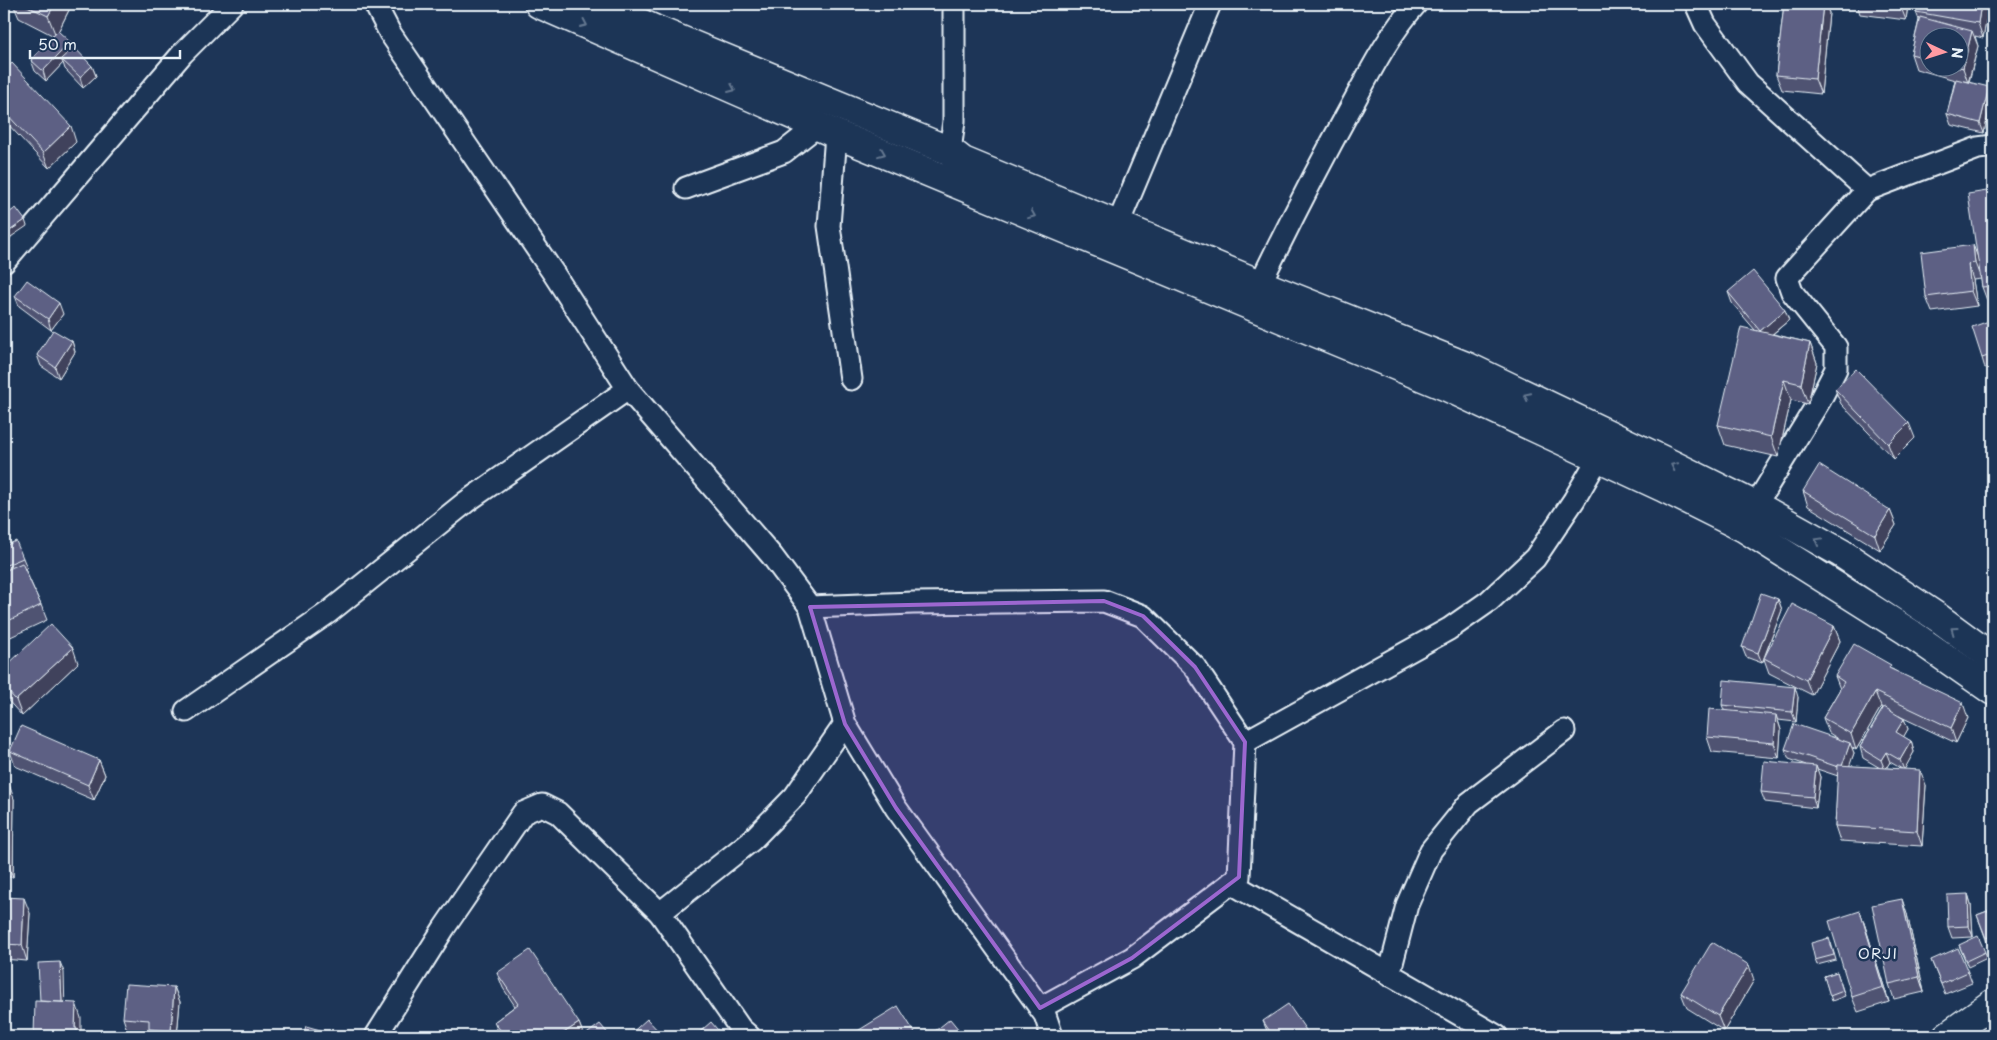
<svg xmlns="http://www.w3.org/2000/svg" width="1997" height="1040" viewBox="0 0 1997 1040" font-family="'Playpen Sans',sans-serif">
<rect width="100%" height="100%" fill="#1d3557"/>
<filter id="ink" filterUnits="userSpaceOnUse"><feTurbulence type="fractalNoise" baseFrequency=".02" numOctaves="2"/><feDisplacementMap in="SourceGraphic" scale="10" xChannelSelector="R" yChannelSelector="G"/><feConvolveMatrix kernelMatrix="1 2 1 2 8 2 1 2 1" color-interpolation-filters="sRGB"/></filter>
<g filter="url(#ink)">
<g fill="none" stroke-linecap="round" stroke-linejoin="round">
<defs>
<g id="minor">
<polyline points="375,4 390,33 554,274 628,389 772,556 810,607 845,724 896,808 1045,1015 1052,1036"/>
<polyline points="1696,4 1705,24 1748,83 1867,190 1787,278 1792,292 1836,347 1836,369 1820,400 1755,506"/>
<polyline points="836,134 829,226 851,379"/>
<polyline points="950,151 954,121 954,4"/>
<polyline points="686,188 784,152 817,126"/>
<polyline points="1867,190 1978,148 1993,146"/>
<polyline points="1118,224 1210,4"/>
<polyline points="4,262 182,54 232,4"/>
<path d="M1260 284C1289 224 1319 165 1351 107 1370 72 1389 34 1416 4"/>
<polyline points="810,607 913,603 1104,601 1143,616 1195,667 1245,742 1239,877 1132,958 1040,1008"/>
<polyline points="186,711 329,612 466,502 628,389"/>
<polyline points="1245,742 1449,629 1489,601 1535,558 1574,500 1599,457"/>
<polyline points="1231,883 1497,1036"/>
<polyline points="660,913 752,840 795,796 845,724"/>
<polyline points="1389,975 1407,905 1431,850 1469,803 1564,731"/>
<polyline points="376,1036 444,928 523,813 542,805 558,813 660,913 740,1028 749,1036"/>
</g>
<polyline id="secondary" points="1947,1036 1993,1003"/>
<g id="primary">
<polyline points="539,4 836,134 1447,387 1662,487 1744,528 1907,631 1993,691"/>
<polyline points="598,4 654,29 950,151 963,161 1260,284 1468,367 1673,465 1764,510 1841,553 1940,619 1993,658"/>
</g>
</defs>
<!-- minor casing -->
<use href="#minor" stroke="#e8f1f8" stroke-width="25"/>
<!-- secondary casing -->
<use href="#secondary" stroke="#e8f1f8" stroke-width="31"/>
<!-- primary casing -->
<use href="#primary" stroke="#e8f1f8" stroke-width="31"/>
<!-- minor -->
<use href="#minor" stroke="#1d3557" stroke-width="21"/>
<!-- secondary -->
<use href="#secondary" stroke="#1d3557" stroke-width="28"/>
<!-- primary -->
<use href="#primary" stroke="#1d3557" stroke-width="28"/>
</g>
<!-- wall -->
<g fill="#505372" stroke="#e8f1f8" fill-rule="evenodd">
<polygon points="13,4 72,4 58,32 72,49 92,66 96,76 83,88 65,69 63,63 46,81 35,71 31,60 54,36 19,18"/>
<polygon points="1784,4 1837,4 1837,7 1827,7 1829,13 1821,94 1782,90 1776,75"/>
<polygon points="1857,4 1908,4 1906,20 1860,14"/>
<path d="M1918 4H1988L1989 6 1983 38 1975 36 1978 46 1969 82 1992 97 1984 133 1951 125 1947 114 1955 80 1916 69 1911 54 1919 20 1916 12ZM1930 38H1960V68H1930Z"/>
<polygon points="4,71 76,142 49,168 4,120"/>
<polygon points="1993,190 1993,302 1988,303 1982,287 1981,279 1973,280 1977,306 1932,312 1926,297 1973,245 1978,259"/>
<polygon points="1728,292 1789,320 1773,334 1810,343 1817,363 1808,404 1791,400 1778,457 1725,445 1718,425 1755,330 1732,303"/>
<polygon points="15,296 63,314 51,330 19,306"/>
<polygon points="1993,332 1993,365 1985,368 1982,358"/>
<polygon points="72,341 75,352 59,378 41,366 37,355"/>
<polygon points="1835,389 1915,438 1894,459 1841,404"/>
<polygon points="1803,491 1890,510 1896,525 1880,550 1808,506"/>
<polygon points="4,546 23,558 27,568 25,569 41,605 47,620 4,640"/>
<polygon points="1778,599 1782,610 1765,656 1834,626 1840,641 1812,695 1769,673 1764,659 1762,663 1746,657 1742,647"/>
<polygon points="78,663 22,716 4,696 4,668"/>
<path d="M1892 669 1968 718 1956 743 1899 716 1904 719 1908 729 1903 737 1911 741 1914 752 1904 769 1926 785 1922 846 1840 841 1835 826 1838 776 1817 769 1820 777 1816 808 1765 802 1761 792 1806 765 1789 759 1785 749 1837 738 1829 733 1823 718 1840 689 1835 676ZM1881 707 1883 708 1860 747 1863 758 1880 768 1849 766 1854 753 1851 747 1856 750ZM1890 762 1902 769 1886 768Z"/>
<polygon points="1798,697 1796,722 1778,720 1781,730 1779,758 1712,752 1707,737 1724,710 1722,705"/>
<polygon points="10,751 99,760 105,775 94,800 15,766"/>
<polygon points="4,784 14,799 13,877 4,877"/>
<polygon points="1968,894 1971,904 1973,937 1952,938 1948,927"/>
<polygon points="4,897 30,913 27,961 4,959"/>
<polygon points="1993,909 1993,953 1991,953 1977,915"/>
<polygon points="1860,911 1865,926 1889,1002 1858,1012 1852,997"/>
<polygon points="1907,914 1924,992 1894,999 1889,984"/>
<polygon points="1831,943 1836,960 1817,965 1815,960"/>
<polygon points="1959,945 1985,952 1987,958 1968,967"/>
<polygon points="1931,960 1968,972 1972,983 1945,994"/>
<polygon points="1837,972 1845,996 1832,1001 1824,976"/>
<polygon points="497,973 579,1023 584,1036 500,1036 494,1022 515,1006 503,988"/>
<polygon points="1754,980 1724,1031 1687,1008 1681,993"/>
<polygon points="174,987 180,1002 177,1036 151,1036 151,1035 128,1033 123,1018"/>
<polygon points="1263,1021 1310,1036 1269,1036"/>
</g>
<!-- shaded-wall -->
<g fill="#41435c" stroke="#e8f1f8">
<polygon points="55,4 72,4 56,36 48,16"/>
<polygon points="1823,4 1825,4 1829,13 1821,94 1815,79"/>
<polygon points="1901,4 1908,4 1906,20 1900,5"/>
<polygon points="1981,4 1988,4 1989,6 1983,38 1978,23"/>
<polygon points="1972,31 1978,46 1968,83 1963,68"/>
<polygon points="70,42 73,52 61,59 63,63 46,81 43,71"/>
<polygon points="92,66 96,76 83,88 80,77"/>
<polygon points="1989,87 1992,97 1984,133 1980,123"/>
<polygon points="71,126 76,142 49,168 43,153"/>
<polygon points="4,184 9,199 4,206"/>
<polygon points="25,220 27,226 5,241 4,235"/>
<polygon points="1973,245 1979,260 1981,279 1975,263"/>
<polygon points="1968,264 1973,280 1977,306 1971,291"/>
<polygon points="59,303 63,314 51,330 48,319"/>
<polygon points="1785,310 1789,320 1764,341 1760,331"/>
<polygon points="72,341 75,352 59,378 55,367"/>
<polygon points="1810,343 1817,363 1808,404 1801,384"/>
<polygon points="1784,380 1791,400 1778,457 1771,437"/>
<polygon points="1909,423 1915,438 1894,459 1888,444"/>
<polygon points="1890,510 1896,525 1880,550 1875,535"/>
<polygon points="1778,599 1782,610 1762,663 1758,653"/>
<polygon points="1834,626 1840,641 1812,695 1806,680"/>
<polygon points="73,648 78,663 22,716 16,700"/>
<polygon points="1795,687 1798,697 1796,722 1792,712"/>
<polygon points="1875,692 1881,707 1856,750 1851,734"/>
<polygon points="1963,703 1968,718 1956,743 1951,728"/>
<polygon points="1776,715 1781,730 1779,758 1774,743"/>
<polygon points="1904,719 1908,729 1900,743 1896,732"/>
<polygon points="1911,741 1914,752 1904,770 1900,760"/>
<polygon points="1850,743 1854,753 1845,779 1841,768"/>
<polygon points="1886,752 1890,762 1885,770 1881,760"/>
<polygon points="99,760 105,775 94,800 88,785"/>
<polygon points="1816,766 1820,777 1816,808 1813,797"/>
<polygon points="1920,770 1926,785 1922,846 1917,831"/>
<polygon points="9,784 14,799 13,877 7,862"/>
<polygon points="1968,894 1971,904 1973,937 1969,926"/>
<polygon points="24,898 30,913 27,961 22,945"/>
<polygon points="1902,899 1907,914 1924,992 1919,977"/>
<polygon points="1860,911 1865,926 1889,1002 1883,987"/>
<polygon points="60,962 64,972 65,1014 62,1004"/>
<polygon points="1749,965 1754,980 1724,1031 1718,1016"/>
<polygon points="174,987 180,1002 177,1036 173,1036 171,1031"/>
<polygon points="76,1003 81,1018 81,1036 77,1036 75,1028"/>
<polygon points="579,1023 584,1036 559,1036"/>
</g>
<!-- building -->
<g fill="#5d6084" stroke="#e8f1f8">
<polygon points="23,4 55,4 48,16"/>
<polygon points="1784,4 1823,4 1815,79 1776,75"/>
<polygon points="1918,4 1981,4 1978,23 1916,12"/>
<polygon points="1920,17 1972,31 1963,68 1960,67 1960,38 1930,38 1930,59 1911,54"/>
<polygon points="58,31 70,42 43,71 31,60"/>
<polygon points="74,47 92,66 80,77 61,59"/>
<polygon points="12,63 71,126 43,153 4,111 4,71"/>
<polygon points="1956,79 1989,87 1980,123 1947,114"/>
<polygon points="1993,190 1993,286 1982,287 1968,194"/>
<polygon points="16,208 25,220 4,235 4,216"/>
<polygon points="1973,245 1975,263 1968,264 1971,291 1926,297 1921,252"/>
<polygon points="1753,271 1785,310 1760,331 1728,292"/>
<polygon points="27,280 59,303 48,319 15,296"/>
<polygon points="1989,321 1993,333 1993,361 1991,355 1982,358 1972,327"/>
<polygon points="1741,327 1810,343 1801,384 1784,380 1771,437 1718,425"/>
<polygon points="53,330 72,341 55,367 37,355"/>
<polygon points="1856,369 1909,423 1888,444 1835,389"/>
<polygon points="1819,465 1890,510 1875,535 1803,491"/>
<polygon points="16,541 23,558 4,566 4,546"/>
<polygon points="22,563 41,605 4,623 4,571"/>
<polygon points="1761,593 1778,599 1758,653 1742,647"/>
<polygon points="1792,604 1834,626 1806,680 1764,658"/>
<polygon points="51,624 73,648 16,700 4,687 4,668"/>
<polygon points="1854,644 1891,665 1889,668 1963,703 1951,728 1875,692 1851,734 1823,718 1844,682 1835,676"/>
<polygon points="1724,680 1795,687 1792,712 1722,705"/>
<polygon points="1884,707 1904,719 1896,732 1911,741 1900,760 1886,752 1881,760 1860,747"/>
<polygon points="1709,709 1776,715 1774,743 1707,737"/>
<polygon points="1794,724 1850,743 1842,766 1838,765 1838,767 1785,749"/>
<polygon points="21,726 99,760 88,785 10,751"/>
<polygon points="1764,761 1816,766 1813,797 1761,792"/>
<polygon points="1838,765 1920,770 1917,831 1835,826"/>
<polygon points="4,784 9,784 7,862 4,862"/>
<polygon points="1968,894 1969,926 1948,927 1947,895"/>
<polygon points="4,897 24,898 22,945 4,944"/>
<polygon points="1902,899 1919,977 1889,984 1872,905"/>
<polygon points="1993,909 1993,935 1986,938 1977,915"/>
<polygon points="1860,911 1883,987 1852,997 1829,921"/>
<polygon points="1978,936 1985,952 1966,961 1959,945"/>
<polygon points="1829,938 1834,955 1815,960 1811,943"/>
<polygon points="1712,942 1749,965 1718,1016 1681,993"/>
<polygon points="1958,948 1968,972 1941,984 1931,960"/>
<polygon points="530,950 579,1023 559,1036 505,1036 494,1022 518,1004 497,973"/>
<polygon points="60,962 62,1002 40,1001 38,963"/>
<polygon points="1837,972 1843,991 1830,996 1824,976"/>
<polygon points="126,984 174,987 171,1031 149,1029 149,1020 123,1018"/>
<polygon points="35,1001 76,1003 75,1028 77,1028 77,1036 34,1036"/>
<polygon points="1288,1004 1310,1036 1273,1036 1263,1021"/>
<polygon points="898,1006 915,1033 910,1036 858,1036 856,1032"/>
<polygon points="647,1019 663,1036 628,1036"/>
<polygon points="950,1019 964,1036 929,1036"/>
<polygon points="711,1022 723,1036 695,1036"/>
<polygon points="600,1024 610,1036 584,1036"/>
<polygon points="306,1026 338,1035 338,1036 303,1036"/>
<polygon points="1462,1028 1476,1036 1458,1036"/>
</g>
<!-- one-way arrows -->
<defs><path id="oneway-chevron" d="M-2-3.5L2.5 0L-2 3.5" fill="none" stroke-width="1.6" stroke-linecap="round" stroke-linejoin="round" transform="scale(1.25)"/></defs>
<g stroke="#64778f">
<use href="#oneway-chevron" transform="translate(584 24) rotate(25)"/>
<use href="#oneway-chevron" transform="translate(732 89) rotate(23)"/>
<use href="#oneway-chevron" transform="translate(882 153) rotate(22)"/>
<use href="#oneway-chevron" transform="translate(1032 215) rotate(22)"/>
<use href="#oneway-chevron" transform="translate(1527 396) rotate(-154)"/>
<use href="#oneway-chevron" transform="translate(1674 466) rotate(-154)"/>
<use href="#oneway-chevron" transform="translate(1818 541) rotate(-151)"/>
<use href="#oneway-chevron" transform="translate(1954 630) rotate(-144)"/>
</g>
</g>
<!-- marked area -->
<path fill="#9c67d0" fill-opacity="0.2" stroke="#9c67d0" stroke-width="4" stroke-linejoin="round" d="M1104 601 1143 616 1195 667 1245 742 1239 877 1132 958 1040 1008 896 808 845 724 810 607Z"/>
<g text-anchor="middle" stroke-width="5" stroke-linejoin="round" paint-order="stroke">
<!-- quarter labels -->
<g font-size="15" letter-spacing="1" fill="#e8f1f8" stroke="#1d3557">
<text x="1878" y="959">ORJI</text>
</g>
</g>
<!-- margin -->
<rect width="1997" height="1040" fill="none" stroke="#1d3557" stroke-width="20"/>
<rect x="10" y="10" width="1977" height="1020" fill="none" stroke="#e8f1f8" stroke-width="2" filter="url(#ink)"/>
<!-- north arrow -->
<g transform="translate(1944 52) rotate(94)"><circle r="24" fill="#1d3557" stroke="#6e8097"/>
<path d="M0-4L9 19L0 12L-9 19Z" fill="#ff9aa2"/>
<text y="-8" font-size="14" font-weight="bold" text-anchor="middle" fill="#e8f1f8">N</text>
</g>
<!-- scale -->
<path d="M30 50v8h150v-8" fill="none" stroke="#e8f1f8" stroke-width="2.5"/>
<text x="38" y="50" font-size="15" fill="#e8f1f8" stroke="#1d3557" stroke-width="4" paint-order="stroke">50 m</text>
</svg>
